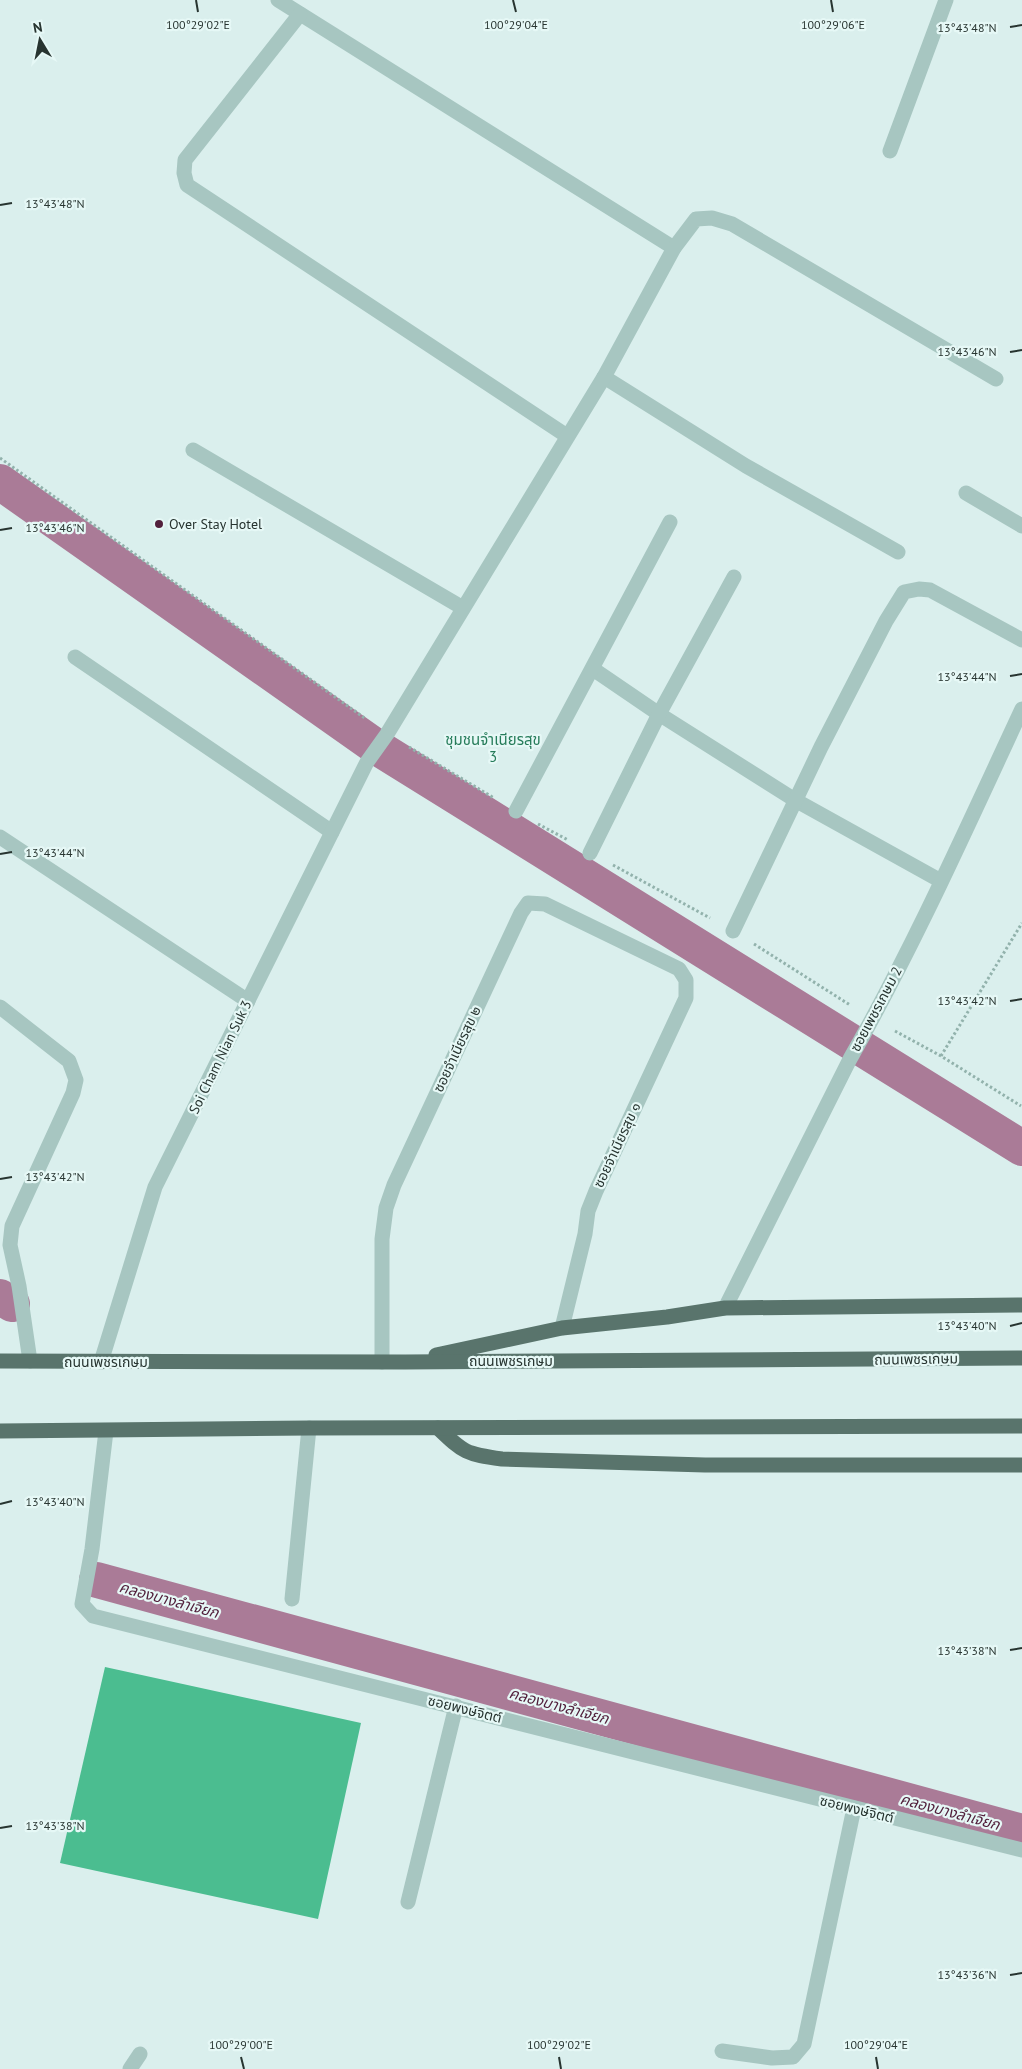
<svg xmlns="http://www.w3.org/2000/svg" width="1022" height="2069" viewBox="0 0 1022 2069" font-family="'PT Sans','Noto Sans Thai',sans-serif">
<rect width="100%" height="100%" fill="#daefed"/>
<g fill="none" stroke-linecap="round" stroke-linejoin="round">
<!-- canal -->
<g stroke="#aa7b97" stroke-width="36">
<polyline points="0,482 375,746 1022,1148"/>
<polyline points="0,1297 12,1304"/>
<polyline points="97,1580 1022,1832"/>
</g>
</g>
<!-- building -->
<polygon fill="#4bbd90" points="105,1667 361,1723 318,1919 60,1863"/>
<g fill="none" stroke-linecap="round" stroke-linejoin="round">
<!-- path -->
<g stroke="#92b2ac" stroke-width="3" stroke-dasharray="2.5 2.5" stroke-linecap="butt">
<polyline points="0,458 366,719"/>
<polyline points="409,747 494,798"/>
<polyline points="538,824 568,840"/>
<polyline points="613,865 710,918"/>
<polyline points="754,944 850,1005"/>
<polyline points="895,1031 941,1056 1021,1106"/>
<polyline points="941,1056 1022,923"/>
</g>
<!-- minor -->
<g stroke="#a7c6c1" stroke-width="15">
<polyline points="278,0 674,248"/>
<polyline points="300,14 185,160 184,173 187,185 567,436"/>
<polyline points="890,151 946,0"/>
<polyline points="604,377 746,466 898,552"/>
<polyline points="193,450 463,608"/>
<polyline points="966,493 1022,526"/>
<polyline points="75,657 332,832"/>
<polyline points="593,669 659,714 795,800 941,881"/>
<polyline points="516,811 670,522"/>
<polyline points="0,837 248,1001"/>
<polyline points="590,853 659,714 734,577"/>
<polyline points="733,931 821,747 886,621 904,592 919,589 930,590 1022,640"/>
<polyline points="0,1007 69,1061 76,1080 73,1093 12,1226 10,1245 19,1286 30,1361"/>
<path d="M725 1308 850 1059C914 946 967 827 1022 709"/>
<polyline points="101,1362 155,1187 367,762 387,734 604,377 674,248 696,219 712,218 732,224 996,379"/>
<polyline points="382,1362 382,1239 386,1208 394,1185 521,913 528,903 545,904 679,969 686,980 686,998 596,1191 588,1211 585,1234 562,1328"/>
<polyline points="106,1431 92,1549 82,1604 93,1616 1022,1850"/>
<polyline points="292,1599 309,1428"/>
<polyline points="408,1902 456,1706"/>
<polyline points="722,2051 772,2058 793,2057 804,2044 854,1808"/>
<polyline points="130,2069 140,2054"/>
</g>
<!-- major -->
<g stroke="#59746c" stroke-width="15">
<polyline points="436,1355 562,1328 667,1317 725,1308 1022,1305"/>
<polyline points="0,1361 405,1362 1022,1358"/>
<path d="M438 1428C464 1453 466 1454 502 1459L705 1465H1022"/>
<polyline points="0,1431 309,1428 1022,1426"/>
</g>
</g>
<!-- ticks -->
<path fill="none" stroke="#273430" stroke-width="2" d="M196 0 198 12M513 0 516 12M831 0 833 12M1010 27 1022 25M0 205 12 203M1010 352 1022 350M0 530 12 528M1010 676 1022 674M0 854 12 852M1010 1001 1022 999M0 1179 12 1177M1010 1326 1022 1323M0 1504 12 1501M1010 1650 1022 1648M0 1828 12 1826M1010 1975 1022 1973M241 2057 244 2069M559 2057 561 2069M876 2057 878 2069"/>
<!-- markers -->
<circle fill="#52203c" stroke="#e6f8f6" stroke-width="2" cx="159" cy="524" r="5"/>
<g text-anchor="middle" stroke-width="4.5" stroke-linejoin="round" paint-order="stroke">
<!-- poi labels -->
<g font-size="14" fill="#273430" stroke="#e6f8f6" text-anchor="start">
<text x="169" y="529">Over Stay Hotel</text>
</g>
<!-- street labels -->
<g font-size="14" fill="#273430" stroke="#e6f8f6">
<text transform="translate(876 1009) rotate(-62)" y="5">ซอยเพชรเกษม 2</text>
<text transform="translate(457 1049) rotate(-65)" y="5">ซอยจำเนียรสุข ๒</text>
<text transform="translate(220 1057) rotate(-64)" y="5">Soi Cham Nian Suk 3</text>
<text transform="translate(617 1145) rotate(-65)" y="5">ซอยจำเนียรสุข ๑</text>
<text transform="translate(916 1359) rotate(-1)" y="5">ถนนเพชรเกษม</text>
<text x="511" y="1366">ถนนเพชรเกษม</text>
<text x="106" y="1367">ถนนเพชรเกษม</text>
<text transform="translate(465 1709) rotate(14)" y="5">ซอยพงษ์จิตต์</text>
<text transform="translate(857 1809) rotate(14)" y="5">ซอยพงษ์จิตต์</text>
</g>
<!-- neighbourhood labels -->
<g font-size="15" fill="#267c5a" stroke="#e6f8f6">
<text x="493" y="745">ชุมชนจำเนียรสุข<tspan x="493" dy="17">3</tspan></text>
</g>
<!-- water labels -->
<g font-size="15" font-style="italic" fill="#52203c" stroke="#e6f8f6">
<text transform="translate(169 1600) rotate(15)" y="5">คลองบางลำเจียก</text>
<text transform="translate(559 1706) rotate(15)" y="5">คลองบางลำเจียก</text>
<text transform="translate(950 1812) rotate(15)" y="5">คลองบางลำเจียก</text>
</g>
</g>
<g font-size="12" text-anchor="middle" fill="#273430" stroke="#e6f8f6" stroke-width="4.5" stroke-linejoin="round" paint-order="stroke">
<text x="833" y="29">100°29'06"E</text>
<text x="198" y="29">100°29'02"E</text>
<text x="516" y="29">100°29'04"E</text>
<text x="967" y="32">13°43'48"N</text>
<text x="55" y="208">13°43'48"N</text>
<text x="967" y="356">13°43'46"N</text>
<text x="55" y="532">13°43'46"N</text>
<text x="967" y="681">13°43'44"N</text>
<text x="55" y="857">13°43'44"N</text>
<text x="967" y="1005">13°43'42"N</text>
<text x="55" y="1181">13°43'42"N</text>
<text x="967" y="1330">13°43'40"N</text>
<text x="55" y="1506">13°43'40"N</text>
<text x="967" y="1655">13°43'38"N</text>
<text x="55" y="1830">13°43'38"N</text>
<text x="967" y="1979">13°43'36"N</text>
<text x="241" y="2049">100°29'00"E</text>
<text x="559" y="2049">100°29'02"E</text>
<text x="876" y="2049">100°29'04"E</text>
</g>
<!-- north arrow -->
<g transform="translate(40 40) rotate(350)" stroke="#e6f8f6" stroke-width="4" paint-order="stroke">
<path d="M0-4L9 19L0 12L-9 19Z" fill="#273430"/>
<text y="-8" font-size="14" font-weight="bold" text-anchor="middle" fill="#273430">N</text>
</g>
</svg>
